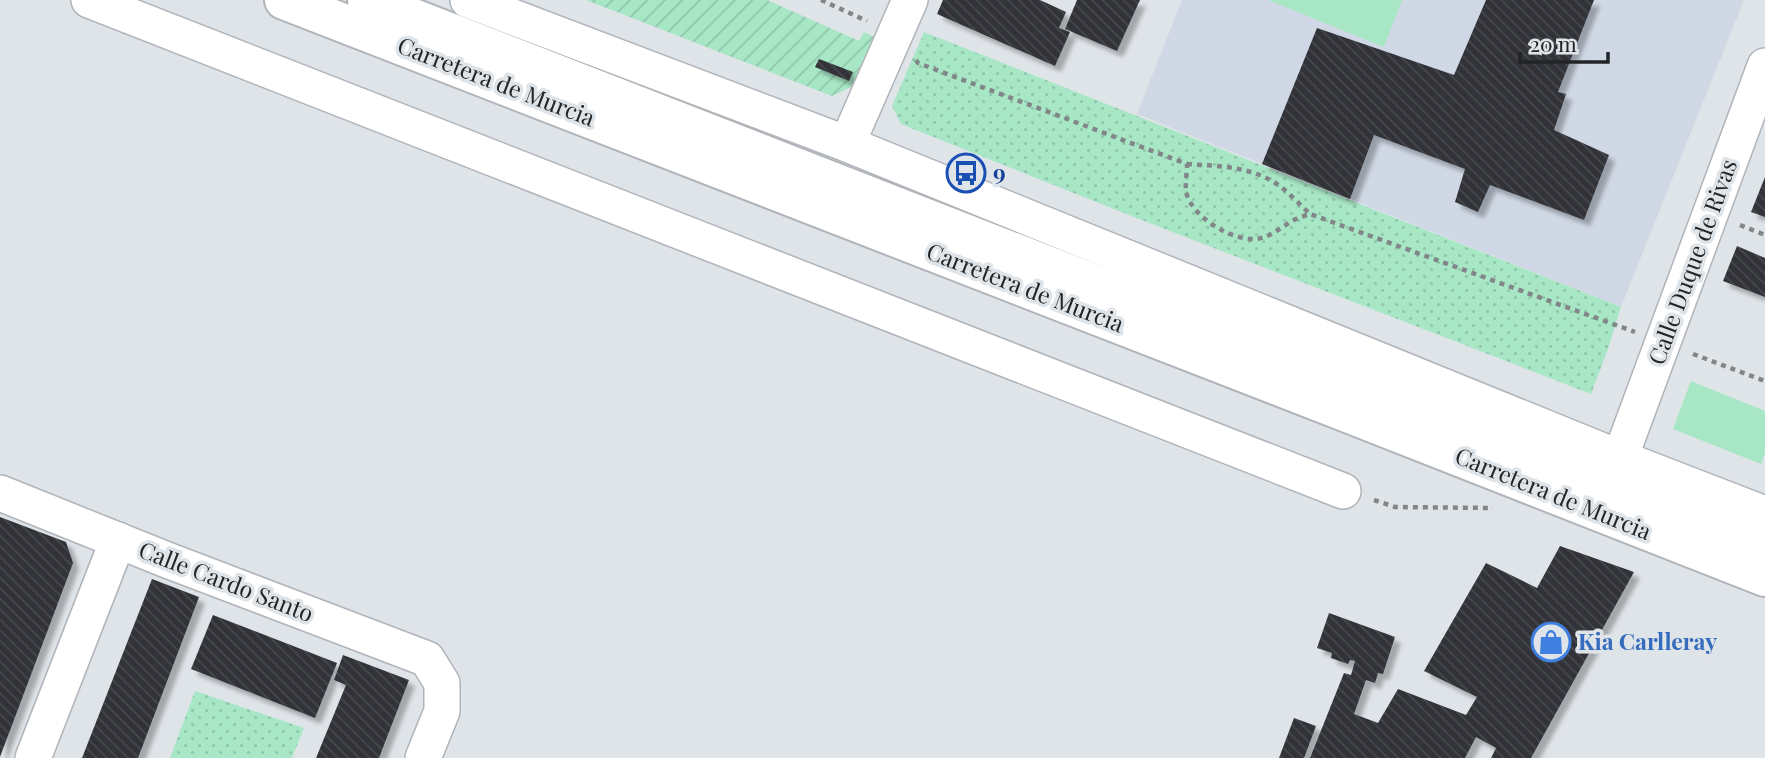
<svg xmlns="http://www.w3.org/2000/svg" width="1765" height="758" viewBox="0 0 1765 758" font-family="'Playfair Display',serif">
<defs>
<pattern id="grass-dots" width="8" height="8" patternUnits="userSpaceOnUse" patternTransform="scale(1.75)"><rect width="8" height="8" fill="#a8e7c6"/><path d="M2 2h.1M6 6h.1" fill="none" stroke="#90c6aa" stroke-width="1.8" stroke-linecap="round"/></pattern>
<pattern id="garden-furrows" width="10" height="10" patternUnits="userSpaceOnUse" patternTransform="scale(1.75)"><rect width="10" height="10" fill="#a8e7c6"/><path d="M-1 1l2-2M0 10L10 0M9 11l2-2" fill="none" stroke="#90c6aa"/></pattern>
<pattern id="building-back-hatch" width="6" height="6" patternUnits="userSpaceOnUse" patternTransform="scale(1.75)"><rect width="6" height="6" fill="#303338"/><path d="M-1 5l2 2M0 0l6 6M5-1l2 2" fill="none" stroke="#45484c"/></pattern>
<filter id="shadow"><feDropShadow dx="6" dy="6" stdDeviation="2" flood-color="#0004"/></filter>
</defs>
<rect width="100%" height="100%" fill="#dfe4e9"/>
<!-- built -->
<polygon fill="#cfd8e4" points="1182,0 1744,0 1621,307 1137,114"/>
<!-- grass -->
<g fill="url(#grass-dots)">
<polygon points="924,32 1621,307 1608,349 1591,394 1139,219 901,124 892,106"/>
<polygon points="195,691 304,728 292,758 170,758"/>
</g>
<!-- garden -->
<polygon fill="url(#garden-furrows)" points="586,0 767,0 859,41 864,32 874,37 851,87 832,96"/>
<!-- pitch -->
<g fill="#a8e7c6">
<polygon points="1268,0 1402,0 1384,47"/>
<polygon points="1691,381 1765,411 1765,453 1761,464 1673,429"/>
</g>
<!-- building -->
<g fill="url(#building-back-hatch)" filter="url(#shadow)">
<polygon points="943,0 1040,0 1066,12 1059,28 1070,32 1055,66 937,14"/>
<polygon points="1077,0 1140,0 1117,51 1065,29"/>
<polygon points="1486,0 1594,0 1558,92 1566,94 1554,130 1609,155 1584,220 1490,185 1478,212 1455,202 1465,169 1374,135 1350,199 1262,164 1317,28 1454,75"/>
<polygon points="819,59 853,72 849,81 815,67"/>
<polygon points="1765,177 1765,217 1751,212"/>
<polygon points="1737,246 1765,258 1765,297 1723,281"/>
<polygon points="0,517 66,542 73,563 0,757"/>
<polygon points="1560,546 1634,572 1531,758 1491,758 1496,748 1476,737 1465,758 1310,758 1344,673 1351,675 1355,661 1350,660 1348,664 1331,658 1332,653 1317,648 1329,613 1395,637 1383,674 1378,673 1375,683 1366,680 1354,714 1378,723 1398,689 1466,715 1477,697 1424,671 1486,563 1537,588"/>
<polygon points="152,579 199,597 138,758 82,758"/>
<polygon points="213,615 337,663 315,718 191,669"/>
<polygon points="343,655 409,680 379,758 316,758 346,685 334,680"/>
<polygon points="1294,718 1316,726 1304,758 1279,758"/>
</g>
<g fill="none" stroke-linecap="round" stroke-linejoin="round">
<defs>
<g id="street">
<polyline points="89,0 1343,491"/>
<polyline points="468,0 847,144 1620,458 1765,514"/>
<polyline points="847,144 910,0"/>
<polyline points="1620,458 1765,66"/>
<polyline points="0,493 167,560 427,659 442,683 442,711 423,758"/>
<polyline points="33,758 118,540"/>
</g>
<g id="primary">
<polyline points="284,0 1350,414 1765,577"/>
<polyline points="367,0 1765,545"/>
</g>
</defs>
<!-- street casing -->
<use href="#street" stroke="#b0b4b9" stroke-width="38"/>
<!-- primary casing -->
<use href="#primary" stroke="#b0b4b9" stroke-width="42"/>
<!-- path -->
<g stroke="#828689" stroke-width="4.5" stroke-dasharray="5 5" stroke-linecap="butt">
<polyline points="821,0 867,21"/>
<path d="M916 60 918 63 1187 164C1187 173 1185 184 1186 192 1192 217 1230 240 1255 239 1270 238 1281 227 1294 220 1299 217 1305 216 1310 214L1635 332"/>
<path d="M1187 164C1216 166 1246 166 1272 181 1286 189 1298 203 1310 214"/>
<polyline points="1740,225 1765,235"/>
<polyline points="1693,354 1765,381"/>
<polyline points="1374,500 1395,507 1493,508"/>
</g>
<!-- street -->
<use href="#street" stroke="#fff" stroke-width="35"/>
<!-- primary -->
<use href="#primary" stroke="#fff" stroke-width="38"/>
</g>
<!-- icons -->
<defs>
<symbol id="bus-ring" viewBox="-11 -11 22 22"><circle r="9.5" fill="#dfe4e9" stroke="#1a4fb4" stroke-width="1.5"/><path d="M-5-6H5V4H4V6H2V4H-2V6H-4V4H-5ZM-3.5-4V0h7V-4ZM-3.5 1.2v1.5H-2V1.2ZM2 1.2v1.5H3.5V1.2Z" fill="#1a4fb4"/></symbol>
<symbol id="shop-ring" viewBox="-11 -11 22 22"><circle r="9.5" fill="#dfe4e9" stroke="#3f7fe0" stroke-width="1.5"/><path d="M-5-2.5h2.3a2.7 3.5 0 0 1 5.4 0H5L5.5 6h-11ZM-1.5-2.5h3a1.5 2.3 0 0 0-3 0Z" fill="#3f7fe0"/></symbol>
</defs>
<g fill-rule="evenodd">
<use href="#bus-ring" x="944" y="151" width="44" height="44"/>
<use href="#shop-ring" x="1529" y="620" width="44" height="44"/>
</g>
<g text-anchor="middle" stroke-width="7" stroke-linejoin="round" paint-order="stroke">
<!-- street labels -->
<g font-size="23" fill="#222426" stroke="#dfe4e9">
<text transform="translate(496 82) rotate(21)" y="8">Carretera de Murcia</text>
<text transform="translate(1693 262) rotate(-70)" y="8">Calle Duque de Rivas</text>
<text transform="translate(1025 288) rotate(21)" y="8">Carretera de Murcia</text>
<text transform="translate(1553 494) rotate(22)" y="8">Carretera de Murcia</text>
<text transform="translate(226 582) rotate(21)" y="8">Calle Cardo Santo</text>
</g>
<!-- transit labels -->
<g font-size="23" font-weight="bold" fill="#164399" stroke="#dfe4e9" text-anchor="start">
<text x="993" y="181">9</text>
</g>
<!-- shop labels -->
<g font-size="23" font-weight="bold" fill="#366cbe" stroke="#dfe4e9" text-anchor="start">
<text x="1578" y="650">Kia Carlleray</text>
</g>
</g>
<!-- scale -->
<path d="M1520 52v10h88v-10" fill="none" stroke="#222426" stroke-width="3.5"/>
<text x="1530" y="52" font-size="21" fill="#222426" stroke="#dfe4e9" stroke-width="5" paint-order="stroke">20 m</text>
</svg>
